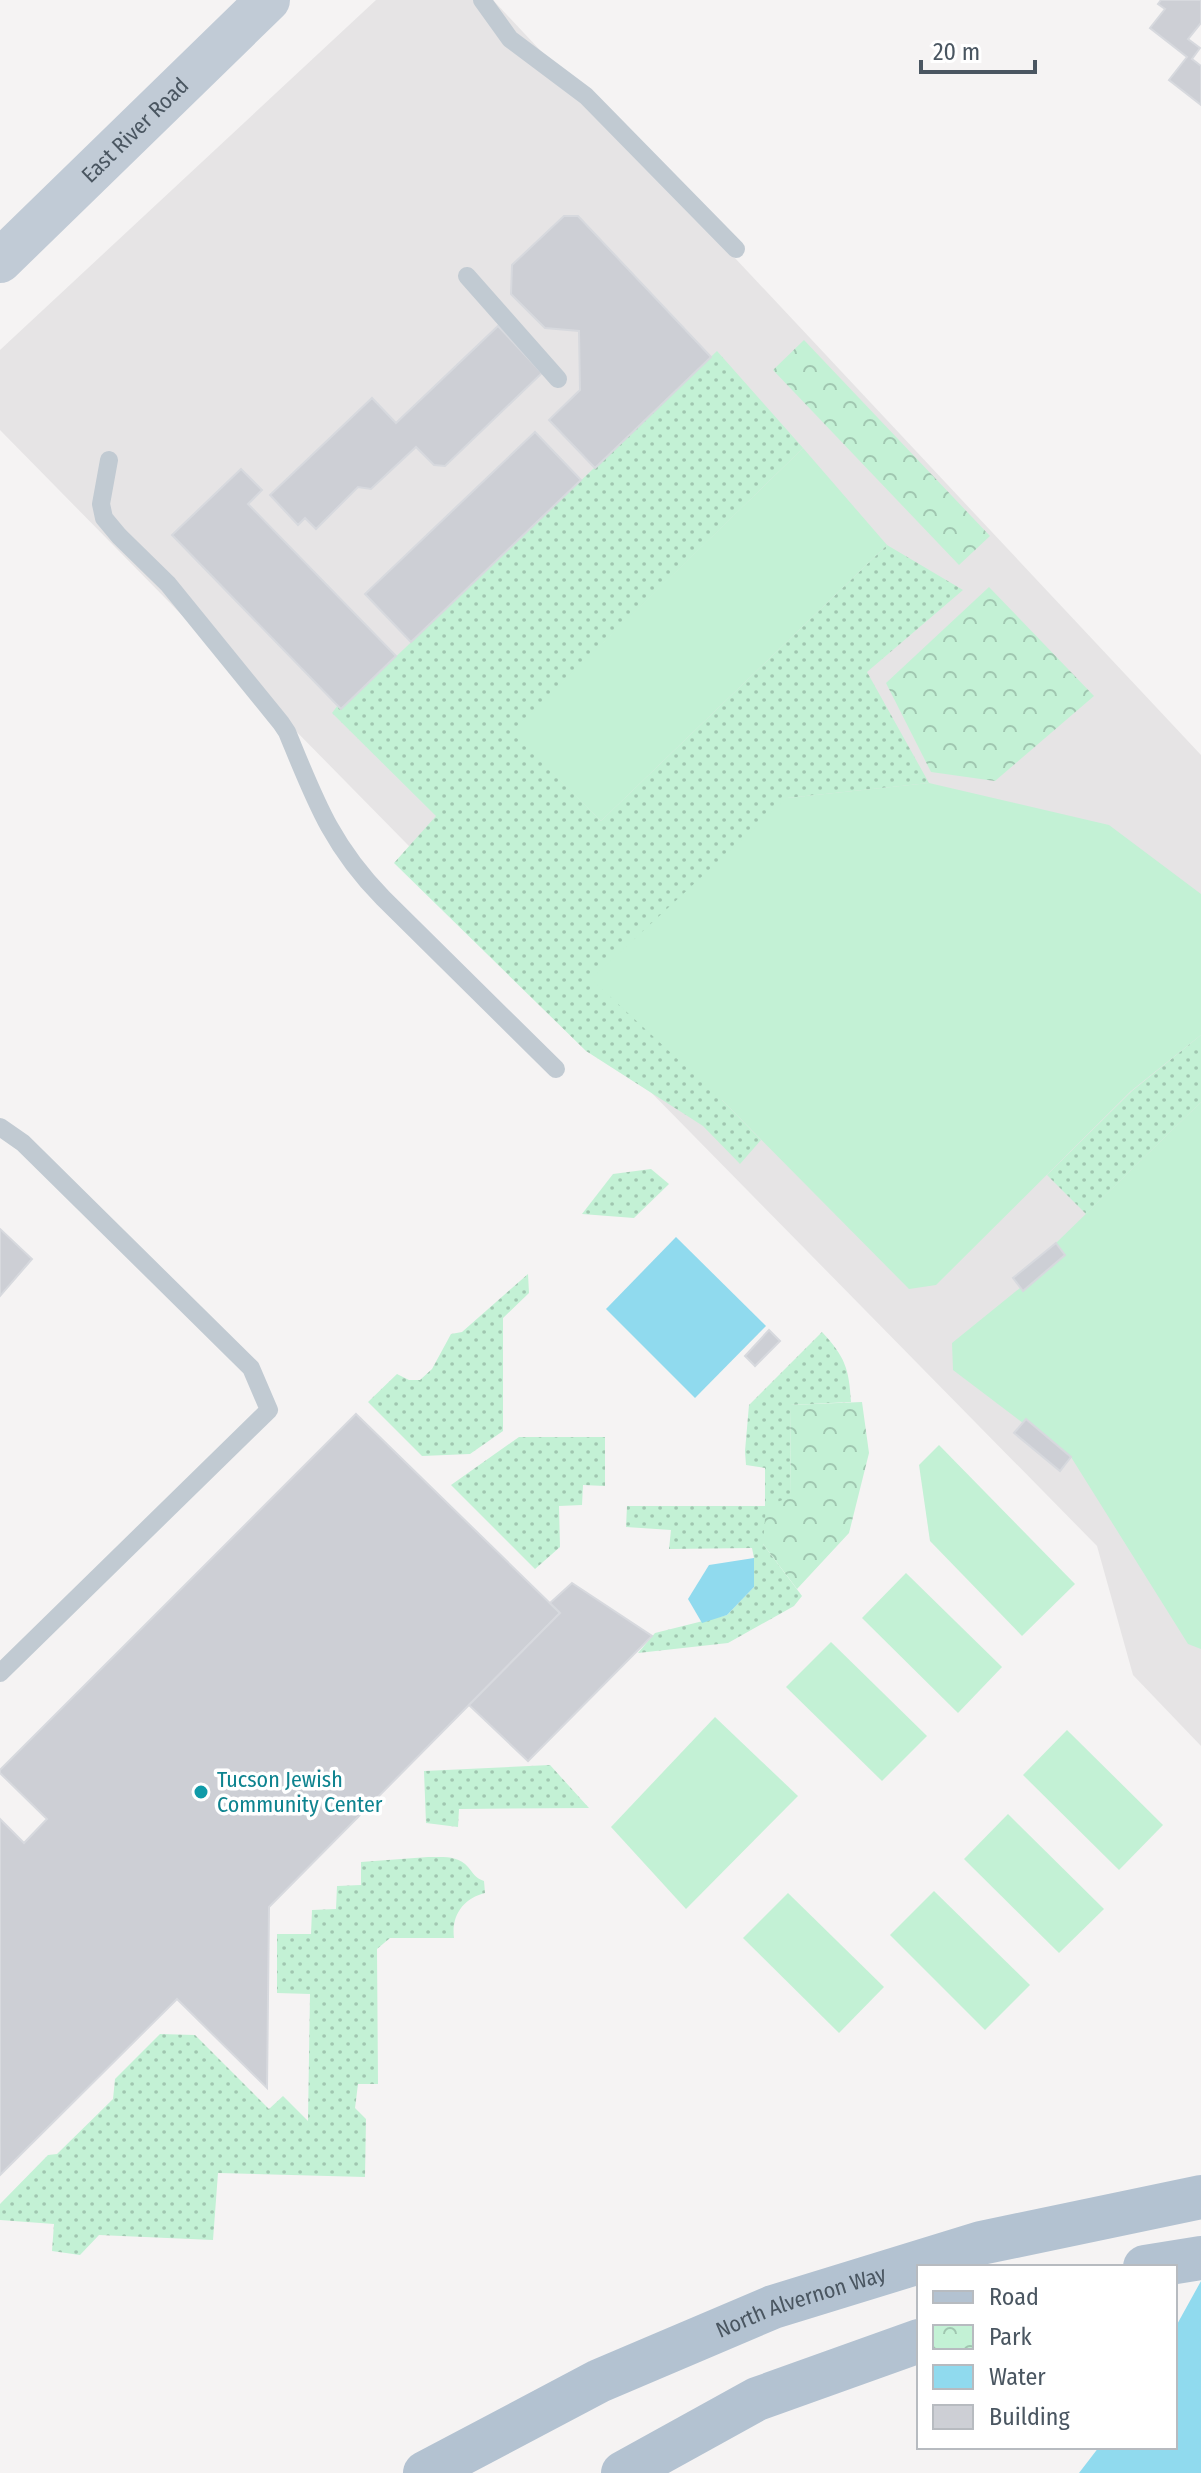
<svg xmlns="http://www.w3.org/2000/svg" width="1201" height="2473" viewBox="0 0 1201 2473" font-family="'Fira Sans Condensed',sans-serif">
<defs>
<pattern id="grass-dots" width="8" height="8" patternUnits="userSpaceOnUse" patternTransform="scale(2)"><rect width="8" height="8" fill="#c3f1d5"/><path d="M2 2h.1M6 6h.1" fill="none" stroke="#a0c6b0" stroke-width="1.8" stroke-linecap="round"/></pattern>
<pattern id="park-crowns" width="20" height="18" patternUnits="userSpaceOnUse" patternTransform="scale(2)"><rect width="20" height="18" fill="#c3f1d5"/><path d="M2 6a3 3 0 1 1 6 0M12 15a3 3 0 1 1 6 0" fill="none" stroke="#a0c6b0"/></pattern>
</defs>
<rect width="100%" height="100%" fill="#f5f3f3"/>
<!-- education -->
<polygon fill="#e6e4e5" points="376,0 493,0 1201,755 1201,1746 1133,1675 1097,1546 0,430 0,350"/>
<!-- grass -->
<g fill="url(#grass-dots)">
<polygon points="717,351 803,448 512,732 601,821 887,545 963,590 867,672 929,783 787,798 722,1100 761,1140 740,1164 703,1126 586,1051 394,863 436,816 332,713 338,705 342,708"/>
<polygon points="1201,1035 1201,1102 1086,1214 1047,1175 1132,1091"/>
<polygon points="651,1169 669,1184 634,1218 582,1214 613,1174"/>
<polygon points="528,1274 529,1293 503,1318 503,1431 470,1454 422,1456 368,1402 397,1374 409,1380 420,1380 432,1369 451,1334 462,1332"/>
<path d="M822 1332C845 1357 849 1368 851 1402L790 1405 791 1497 763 1544 802 1596 794 1606 728 1643 638 1653 655 1633 727 1615 754 1587V1558L752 1548 669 1549 671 1530 626 1527 627 1506H765V1468L746 1465 745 1451 749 1405Z"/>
<polygon points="519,1437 605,1437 605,1486 583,1485 582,1505 559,1506 560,1547 535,1569 451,1485"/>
<polygon points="550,1765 589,1808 459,1809 458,1827 426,1823 424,1771"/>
<path d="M428 1857C443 1857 458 1855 468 1867 474 1874 475 1878 484 1881L485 1893C464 1898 451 1915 454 1938H390L377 1949 378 2084H358L355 2108 366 2119 365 2177 218 2173 213 2240 99 2235 80 2255 52 2251 54 2224 0 2220V2204L48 2155 57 2154 113 2099 115 2079 160 2034 195 2035 269 2109 283 2096 308 2121 310 1994 277 1993V1934H311L312 1910 336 1909 337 1886 361 1885V1862Z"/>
</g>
<!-- park -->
<g fill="url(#park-crowns)">
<polygon points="804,340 990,536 959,565 773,370"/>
<polygon points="989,587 1094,696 995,781 931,772 886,683"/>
<polygon points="862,1402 869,1453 849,1533 797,1589 763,1544 766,1506 791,1497 790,1405"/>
</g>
<!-- garden -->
<g fill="#c3f1d5">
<polygon points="803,448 887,545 601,821 511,732"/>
<polygon points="929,783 1109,825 1201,894 1201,1035 1131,1091 936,1285 909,1289 722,1100 591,979 787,798"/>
<polygon points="1201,1102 1201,1649 1188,1644 1071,1457 1026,1420 1023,1423 953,1370 952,1343 1020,1288 1023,1291 1065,1255 1056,1243"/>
<polygon points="939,1445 1075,1584 1022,1636 930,1541 919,1465"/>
<polygon points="906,1573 1002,1667 958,1713 862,1618"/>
<polygon points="831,1642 927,1736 882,1781 786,1687"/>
<polygon points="715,1717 798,1796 686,1909 611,1827"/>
<polygon points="1067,1730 1163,1825 1119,1870 1023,1775"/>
<polygon points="1008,1814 1104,1909 1059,1953 964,1859"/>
<polygon points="934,1891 1030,1985 985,2030 890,1935"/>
<polygon points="788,1893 884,1987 839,2033 743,1938"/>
</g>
<!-- water -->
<g fill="#90daee">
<polygon points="676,1237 766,1326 695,1398 606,1309"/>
<polygon points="754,1558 754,1587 727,1615 702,1623 688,1599 709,1565"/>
<polygon points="1201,2281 1201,2473 1079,2473 1099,2447 1175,2447 1175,2328"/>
</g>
<!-- building -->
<g fill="#cdcfd5" stroke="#d7d9de" stroke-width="2">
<polygon points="1161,0 1201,0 1201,23 1188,39 1200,48 1192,59 1201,66 1201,105 1169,80 1187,57 1150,28 1165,9 1158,4"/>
<polygon points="564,216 578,216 711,357 595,468 549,420 580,390 579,331 545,328 511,294 512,265"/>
<polygon points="498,326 542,373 445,466 434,465 416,447 371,489 358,487 316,529 305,518 298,525 270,495 372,398 396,423"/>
<polygon points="535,432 581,480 411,642 365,594"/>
<polygon points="241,469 262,490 248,504 396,656 341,709 172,535"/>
<polygon points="0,1229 32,1259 0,1296"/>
<polygon points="1056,1243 1065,1255 1023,1291 1013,1278"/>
<polygon points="769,1330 780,1341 755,1366 745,1356"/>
<polygon points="356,1414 560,1613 269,1907 267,2088 177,1999 0,2175 0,1819 24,1843 47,1819 0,1773 0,1770"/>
<polygon points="1026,1419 1071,1457 1060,1471 1014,1433"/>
<polygon points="572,1583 652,1636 528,1761 469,1705 560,1613 550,1603"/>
</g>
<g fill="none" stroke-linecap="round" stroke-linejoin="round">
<!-- lane -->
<g stroke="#c1cad2" stroke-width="18">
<polyline points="482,0 510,39 586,96 736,249"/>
<polyline points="467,276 558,379"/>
<path d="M109 460 101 504 104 518 119 536 168 584 281 723 287 732C315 800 331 845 383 898L556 1069"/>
<polyline points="0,1127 23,1143 251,1368 269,1410 0,1673"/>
</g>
<!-- secondary -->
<path stroke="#c1cbd6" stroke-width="44" id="s1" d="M0 261 268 0"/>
<!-- primary -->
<g stroke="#b3c2d1" stroke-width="44">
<polyline points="1145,2267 1201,2258"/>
<path id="s2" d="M425 2473 599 2381 773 2307 981 2243 1201 2197"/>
<polyline points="623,2473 757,2399 919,2341"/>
</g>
</g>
<!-- markers -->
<circle fill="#0f9aa8" stroke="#fff" stroke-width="3" cx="201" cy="1792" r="8"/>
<g text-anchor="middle" stroke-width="7" stroke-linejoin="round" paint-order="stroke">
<!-- street labels -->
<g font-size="22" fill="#4a5661" stroke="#fff">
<text dy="8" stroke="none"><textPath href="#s1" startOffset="188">East River Road</textPath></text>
<text dy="8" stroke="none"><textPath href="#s2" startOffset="414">North Alvernon Way</textPath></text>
</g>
<!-- culture labels -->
<g font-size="22" fill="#0d838f" stroke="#fff" text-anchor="start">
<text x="217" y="1787">Tucson Jewish<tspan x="217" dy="25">Community Center</tspan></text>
</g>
</g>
<!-- legend -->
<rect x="917" y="2265" width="260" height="184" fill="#ffffff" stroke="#b7bbc0" stroke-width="2"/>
<rect x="933" y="2291" width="40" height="12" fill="#b3c2d1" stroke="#b7bbc0" stroke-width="2"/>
<text x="989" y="2305" font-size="24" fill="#4a5661">Road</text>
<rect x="933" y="2325" width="40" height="24" fill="url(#park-crowns)" stroke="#b7bbc0" stroke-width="2"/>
<text x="989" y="2345" font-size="24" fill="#4a5661">Park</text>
<rect x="933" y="2365" width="40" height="24" fill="#90daee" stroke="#b7bbc0" stroke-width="2"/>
<text x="989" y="2385" font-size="24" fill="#4a5661">Water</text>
<rect x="933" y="2405" width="40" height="24" fill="#cdcfd5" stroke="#b7bbc0" stroke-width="2"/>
<text x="989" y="2425" font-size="24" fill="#4a5661">Building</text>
<!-- scale -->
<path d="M921 60v12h114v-12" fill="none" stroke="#4a5661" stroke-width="4"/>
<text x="933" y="60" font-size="24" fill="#4a5661" stroke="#ffffff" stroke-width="6" paint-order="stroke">20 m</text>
</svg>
